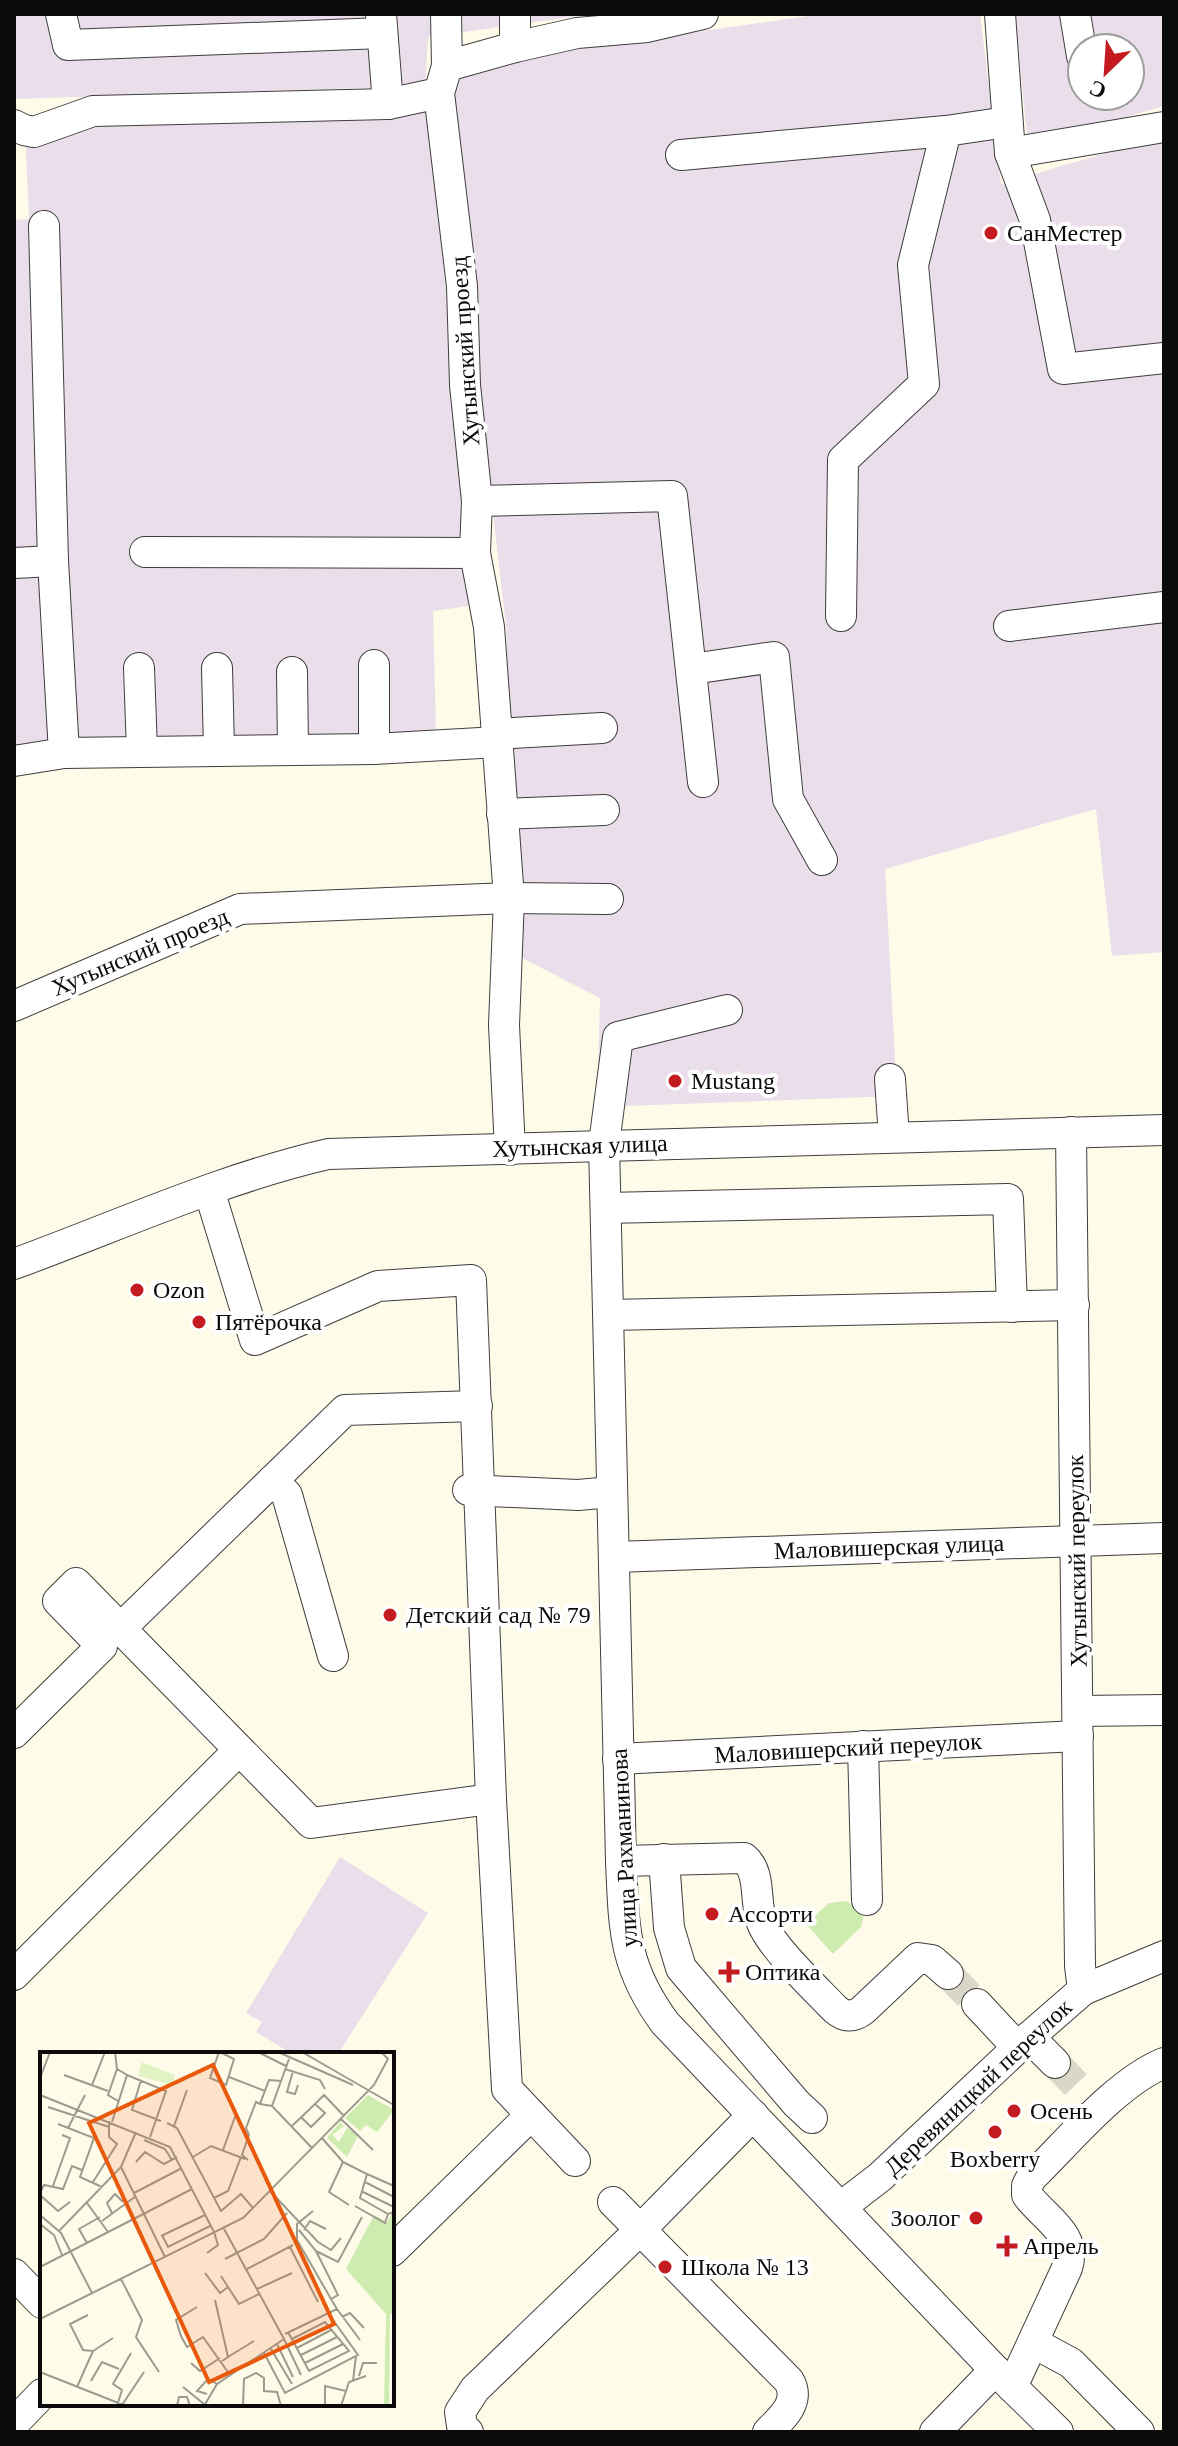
<svg xmlns="http://www.w3.org/2000/svg" width="1178" height="2446" viewBox="0 0 1178 2446" font-family="Georgia,serif">
<rect width="100%" height="100%" fill="#fffbe9"/>
<!-- industrial -->
<g fill="#eadeeb" fill-rule="evenodd">
<polygon points="14,14 593,14 428,37 425,86 14,99"/>
<polygon points="823,14 980,14 1001,184 1164,136 1164,952 1112,956 1096,809 885,869 897,1096 597,1107 600,998 520,957 506,626 476,366 448,67"/>
<path d="M1015 14H1164V106L1028 146ZM1082 48H1130V96H1082Z"/>
<polygon points="429,112 476,605 433,611 436,734 14,753 14,220 29,219 25,129"/>
<polygon points="340,1857 428,1913 338,2054 292,2054 256,2032 262,2022 246,2013"/>
</g>
<!-- green -->
<polygon fill="#ceebb0" points="847,1901 864,1914 861,1927 833,1954 806,1924 829,1903"/>
<g fill="none" stroke-linecap="round" stroke-linejoin="round">
<!-- minor-tunnel -->
<g stroke="#dad7c8" stroke-width="30" stroke-dasharray="30 15" stroke-linecap="butt">
<polyline points="948,1974 977,2004"/>
<polyline points="1055,2063 1085,2094"/>
</g>
<defs>
<g id="minor">
<polyline points="61,14 68,45 382,33"/>
<polyline points="381,14 388,104"/>
<polyline points="446,14 447,66"/>
<polyline points="515,14 515,47"/>
<polyline points="1000,14 1010,153 1035,220 1063,369 1164,358"/>
<polyline points="1075,14 1082,56"/>
<polyline points="14,125 24,130 34,132 93,111 388,104 439,93"/>
<polyline points="1010,153 1164,127"/>
<polyline points="681,155 946,131"/>
<polyline points="44,226 53,561 64,753"/>
<polyline points="477,501 672,496 703,782"/>
<polyline points="145,552 475,553"/>
<polyline points="14,563 53,561"/>
<polyline points="841,616 843,460 924,384 913,265 946,131 1007,122"/>
<polyline points="1009,626 1164,607"/>
<polyline points="139,668 142,751"/>
<polyline points="217,668 219,750"/>
<polyline points="692,669 774,657 788,799 822,860"/>
<polyline points="292,672 293,749"/>
<polyline points="496,734 602,728"/>
<polyline points="374,749 374,665"/>
<polyline points="14,761 64,753 374,749 498,742"/>
<polyline points="502,814 604,810"/>
<polyline points="14,1006 240,909 509,898 608,899"/>
<path d="M727 1010 618 1037 604 1144 621 1861C624 1928 623 1966 665 2023L995 2370 1058 2432"/>
<polyline points="890,1079 894,1137"/>
<polyline points="1071,1132 1080,1966 1083,1990"/>
<polyline points="510,1150 504,1025 509,898 489,627 475,553 477,501 465,385 462,286 439,93 447,66 515,47 577,33 647,27 703,14"/>
<polyline points="209,1190 255,1340 378,1286 471,1280 491,1799 507,2089 575,2161"/>
<polyline points="606,1208 1008,1199 1012,1307"/>
<path d="M14 1264C118 1226 220 1179 328 1154L1164 1130"/>
<polyline points="609,1315 1074,1305"/>
<polyline points="273,1480 287,1495 333,1656"/>
<polyline points="468,1490 578,1495 612,1492"/>
<polyline points="615,1557 1164,1538"/>
<polyline points="121,1628 345,1410 477,1406"/>
<polyline points="1078,1711 1164,1710"/>
<polyline points="14,1733 102,1646 58,1601 76,1583 311,1823 491,1799"/>
<polyline points="863,1746 867,1900"/>
<polyline points="618,1759 1078,1736"/>
<polyline points="664,1859 669,1928 681,1968 796,2103 812,2118"/>
<path d="M621 1861 744 1858C762 1873 754 1903 762 1923 772 1948 815 1988 835 2009 844 2017 853 2018 863 2010L918 1958 932 1960 948 1974"/>
<polyline points="14,1975 239,1750"/>
<polyline points="977,2004 1018,2048"/>
<polyline points="1029,2037 1055,2063"/>
<path d="M613 2202 789 2381C801 2402 782 2418 768 2432"/>
<polyline points="841,2207 880,2177 1029,2037 1083,1990 1164,1956"/>
<polyline points="392,2251 531,2115"/>
<polyline points="14,2274 42,2303"/>
<polyline points="1034,2343 1071,2363 1139,2432"/>
<path d="M1012 2387 1067 2268C1078 2234 1045 2219 1027 2195V2186L1031 2178C1068 2142 1117 2082 1164 2063"/>
<polyline points="14,2423 42,2394"/>
<polyline points="468,2432 462,2426 460,2412 475,2389 640,2230 753,2115"/>
<polyline points="935,2432 995,2370"/>
</g>
</defs>
<!-- minor casing -->
<use href="#minor" stroke="#3e3e3e" stroke-width="32"/>
<!-- minor -->
<use href="#minor" stroke="#fff" stroke-width="30"/>
</g>
<!-- markers -->
<g fill="#c31b20" stroke="#fff" stroke-width="3">
<circle cx="991" cy="233" r="8"/>
<circle cx="675" cy="1081" r="8"/>
<circle cx="137" cy="1290" r="8"/>
<circle cx="199" cy="1322" r="8"/>
<circle cx="390" cy="1615" r="8"/>
<circle cx="712" cy="1914" r="8"/>
<path d="M725 1960h8v8h8v8h-8v8h-8v-8h-8v-8h8z"/>
<circle cx="1014" cy="2111" r="8"/>
<circle cx="995" cy="2132" r="8"/>
<circle cx="976" cy="2218" r="8"/>
<path d="M1003 2234h8v8h8v8h-8v8h-8v-8h-8v-8h8z"/>
<circle cx="665" cy="2267" r="8"/>
</g>
<g text-anchor="middle" stroke-width="8" stroke-linejoin="round" paint-order="stroke">
<!-- poi labels -->
<g font-size="24" fill="#0b0b0b" stroke="#fff" text-anchor="start">
<text x="1007" y="241">СанМестер</text>
<text x="691" y="1089">Mustang</text>
<text x="153" y="1298">Ozon</text>
<text x="215" y="1330">Пятёрочка</text>
<text x="406" y="1623">Детский сад № 79</text>
<text x="728" y="1922">Ассорти</text>
<text x="745" y="1980">Оптика</text>
<text x="1030" y="2119">Осень</text>
<text x="995" y="2167" text-anchor="middle">Boxberry</text>
<text x="960" y="2226" text-anchor="end">Зоолог</text>
<text x="1023" y="2254">Апрель</text>
<text x="681" y="2275">Школа № 13</text>
</g>
<!-- street labels -->
<g font-size="24" fill="#0b0b0b" stroke="#fff">
<text transform="translate(465 351) rotate(-94)" y="8">Хутынский проезд</text>
<text transform="translate(140 952) rotate(-23)" y="8">Хутынский проезд</text>
<text transform="translate(580 1146) rotate(-2)" y="8">Хутынская улица</text>
<text transform="translate(889 1547) rotate(-2)" y="8">Маловишерская улица</text>
<text transform="translate(1077 1561) rotate(-91)" y="8">Хутынский переулок</text>
<text transform="translate(848 1748) rotate(-3)" y="8">Маловишерский переулок</text>
<text transform="translate(624 1848) rotate(-93)" y="8">улица Рахманинова</text>
<text transform="translate(978 2087) rotate(-43)" y="8">Деревяницкий переулок</text>
</g>
</g>
<!-- overview -->
<g transform="translate(40 2052)">
<rect width="354" height="354" fill="#fffbe9"/>
<path d="M328 43 354 58 337 80 326 73 320 79 305 66ZM300 70 304 74 292 83 299 90 307 76 319 82 307 105 287 86ZM354 157V261L350 262 349 354H344L346 262 306 217 334 163 347 170Z" fill="#ceebb0"/>
<path d="M102 10 135 23 132 33 98 24Z" fill="#e1f2c3"/>
<path fill="none" stroke="#9d9b90" stroke-width="2" d="M75 0 77 17 68 43 78 49M179 0 170 26 186 33 194 7 180 0M218 0 246 14M238 0 313 33M262 0 354 53M249 7 232 54 272 96M245 17 280 28 285 37M253 19 247 40 255 42 258 33M24 23 68 39M87 23 126 39 110 85M189 25 225 39M0 26 10 0M101 28 92 58 121 69M52 33 65 0M0 43 130 95 174 180 178 193 167 201M232 54 220 52 229 28 241 29M8 55 69 75M261 65 271 75 285 61 275 52 284 43 304 64M301 67 333 98M72 70 87 23 77 17M127 71 137 76 181 159 201 142 213 156M18 72 54 86 40 125 62 135M134 74 147 38M252 74 275 52M28 76 45 43M282 86 303 110 289 140 309 153M104 88 125 97 132 108M183 98 196 62M153 105 171 94 205 107M208 108 202 103 209 83 206 76 216 50 220 52M96 110 105 100 124 112 137 105M303 110 327 122 320 146 348 162 354 160M81 115 125 205M327 122 354 134M53 130 77 92 69 85V69M325 130 354 145M13 134 30 86 22 83M230 139 278 190 291 198 301 186M321 139 354 155M0 141 4 133 23 137 32 114 42 118M94 141 142 116M0 143 18 159 30 150M174 146 188 139 201 105M47 151 68 180M315 154 345 171 348 162M273 159 257 172V188L291 247M72 161 67 151 75 142 83 150M0 163 21 181 52 241M62 169 96 144M0 172 14 183 22 203M264 178 270 169 286 177M19 179 81 115 96 80M122 183 128 195 170 174M121 184 165 163M47 191 39 177 60 165M250 195 278 250M276 199 298 210 322 165M185 207 224 187 247 161M0 215 152 137M205 218 253 193M165 221 180 241 188 235M181 224 199 252 219 242M81 227 102 268 96 285 119 320M217 237 252 221M175 248 188 305 182 309M157 255 136 268 141 284 147 295 163 285 190 323M297 257 320 288M48 263 30 272 43 298 53 299 73 286M302 265 310 261 324 276M0 267 203 166 334 33 348 7 341 0M248 280 269 319 309 299 285 270 252 287M245 282 297 257 291 247 298 243 276 199 259 178M244 287 261 323M237 292 253 325M257 296 291 278M231 297 252 332M224 301 245 341 318 303 288 261M261 303 297 285M188 305 214 289M151 311 160 319 180 306M265 311 303 292M0 320 86 354M319 324 323 311H337M51 329 62 310 79 317M313 329 316 304M37 335 53 299M143 335 164 352M167 342 157 339 168 327 177 332M82 353 104 320M285 353V334L306 339M77 354 82 338 73 332 91 301M137 354 139 345H147L150 354M164 354 177 332 244 287 183 175M203 354 204 327 216 321 224 326V339L237 340 241 354M301 354 309 330 326 324M353 354 354 282"/>
<path fill="#e8590c" fill-opacity="0.15" stroke="#e8590c" stroke-width="4" d="M173 13 294 272 169 330 49 71Z"/>
<rect width="354" height="354" fill="none" stroke="#0b0b0b" stroke-width="4"/>
</g>
<!-- border -->
<rect width="1178" height="2446" fill="none" stroke="#0b0b0b" stroke-width="32"/>
<!-- north arrow -->
<g transform="translate(1106 72) rotate(205)"><circle r="38" fill="#ffffff" stroke="#9d9d9d" stroke-width="2"/>
<path d="M0-6L14 30L0 20L-14 30Z" fill="#c31b20"/>
<text y="-12" font-size="22" font-weight="bold" text-anchor="middle" fill="#0b0b0b">С</text>
</g>
</svg>
